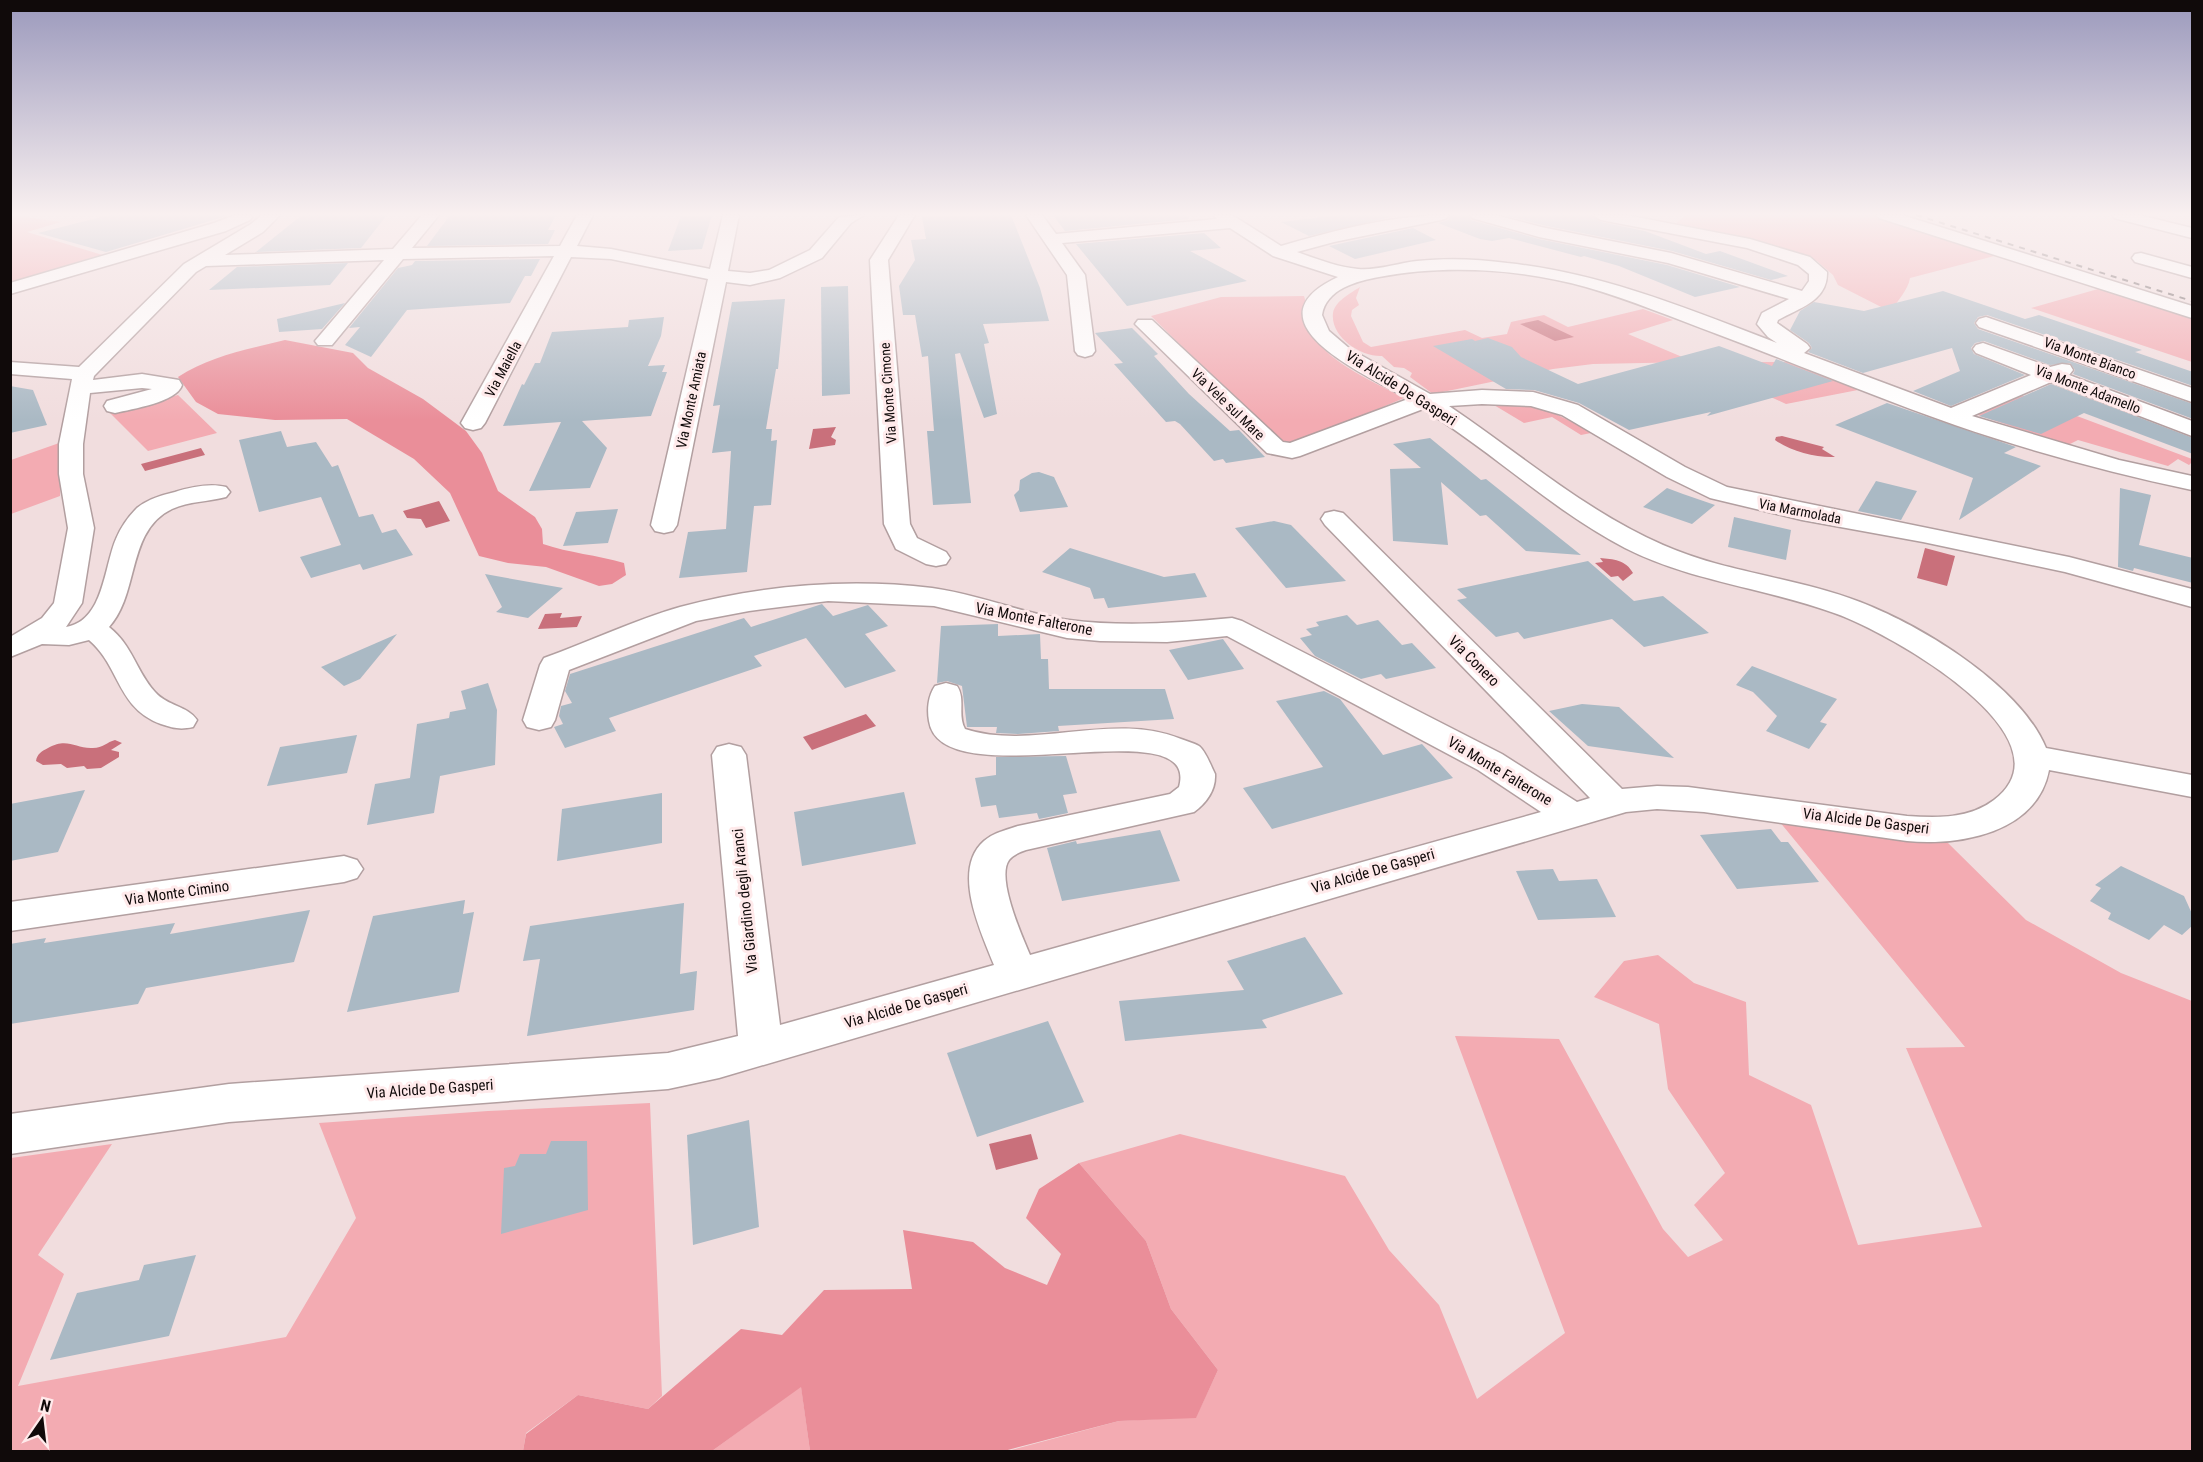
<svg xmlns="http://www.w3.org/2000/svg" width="2203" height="1462" viewBox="0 0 2203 1462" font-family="'Roboto Condensed',sans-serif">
<rect width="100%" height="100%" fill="#f1ddde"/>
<!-- green -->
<g fill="#f3abb2">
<polygon points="11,215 61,222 27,232 109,257 11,286"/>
<path d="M1686 215H1876L2002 254 1910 278C1908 291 1897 300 1891 312L1838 285 1833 275 1817 261 1789 252 1673 226Z"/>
<path d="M1360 287 1356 298 1359 305 1352 310 1351 316 1363 342 1371 347 1465 330 1482 338 1507 334 1511 322 1544 315 1568 327 1643 309 1673 320 1628 334 1694 362H1790L1863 389 1786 404 1694 362 1593 364 1553 369 1433 394 1410 377 1412 373 1404 368 1394 367 1382 356C1361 357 1330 337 1333 313 1335 301 1351 293 1360 287Z"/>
<polygon points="2105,287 2192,314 2192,362 2031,308"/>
<path d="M1304 296C1309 310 1308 324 1315 337 1328 363 1379 384 1404 398L1298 443 1279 442 1151 316 1221 297Z"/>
<polygon points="2018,394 2192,459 2192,462 2189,465 2178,459 2168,466 2078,440 2068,445 1978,415"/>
<polygon points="178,395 217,433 148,451 110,413"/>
<path d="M1489 402C1535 403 1552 410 1591 433L1581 435 1552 417 1524 423Z"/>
<polygon points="62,442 60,496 11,514 11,460"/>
<polygon points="1779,821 1948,843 2026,920 2121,973 2192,1001 2192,1451 1004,1452 1119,1421 1196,1417 1218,1370 1171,1309 1146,1241 1079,1163 1180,1134 1345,1176 1389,1250 1439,1305 1477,1399 1565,1333 1455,1036 1559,1039 1663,1229 1688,1257 1723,1240 1694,1205 1725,1173 1668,1089 1659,1024 1594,997 1624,961 1658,955 1694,983 1746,1002 1749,1075 1811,1105 1858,1245 1982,1227 1906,1048 1965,1047"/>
<polygon points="650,1103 662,1396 648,1409 578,1395 526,1433 523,1451 11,1452 11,1158 112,1144 38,1255 64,1274 18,1386 286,1337 356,1218 319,1123 488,1111"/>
<polygon points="801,1386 810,1451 712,1451"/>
</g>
<!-- forest -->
<g fill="#ea8e99">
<path d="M285 340 353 353 368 368 423 399 466 431 482 453 498 491 535 517 542 529 543 544C569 553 597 555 624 563L626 575 612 584 599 586 546 567 508 563 479 556 450 493 414 459 347 419 275 420 218 414 196 402 178 377C210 356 248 349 285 340Z"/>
<polygon points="1079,1163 1146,1241 1171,1309 1218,1370 1196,1418 1119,1421 1004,1451 810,1451 801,1387 712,1451 523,1451 526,1434 578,1395 648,1409 741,1329 782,1335 824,1290 912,1289 903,1230 973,1242 1005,1268 1047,1285 1061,1254 1026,1218 1039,1189"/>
</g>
<!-- water -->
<g fill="#c9707b">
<polygon points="1538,320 1574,337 1555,341 1520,324"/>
<polygon points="836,427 831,437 836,440 835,445 809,449 813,429"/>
<path d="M1782 436 1824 447 1822 449 1835 457C1816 458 1790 451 1775 440L1776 437Z"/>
<polygon points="201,448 205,455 145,471 141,464"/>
<polygon points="439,501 450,521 426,528 421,519 407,518 403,511"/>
<polygon points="1925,548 1955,556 1947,586 1917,578"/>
<path d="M1600 558C1613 559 1626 560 1633 573L1623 581 1618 576 1611 577 1595 563 1603 562Z"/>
<polygon points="562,613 560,618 582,616 577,627 538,629 545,614"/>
<polygon points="866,714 876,726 812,750 803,737"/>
<path d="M115 740 122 743 111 750 119 752V757L101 768 87 769 84 766 67 768 61 764 43 765 36 761C37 754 42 751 48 748 68 737 75 749 93 748 103 748 107 742 115 740Z"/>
<polygon points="1031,1134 1038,1159 996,1170 989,1144"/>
</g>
<!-- building -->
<g fill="#aab9c4">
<polygon points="109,215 227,215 227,216 106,252 38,233"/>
<polygon points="302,215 387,215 361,248 256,252"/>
<polygon points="450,215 556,215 548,230 555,230 548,244 427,246"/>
<polygon points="712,215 702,249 668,251 681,216"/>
<polygon points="987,215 1011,215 1040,288 1049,321 983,324 989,343 984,344 997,414 984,418 960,353 955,354 971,503 933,505 927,431 934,431 928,356 922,357 915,315 903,315 899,286 915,260 911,240 926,239 922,217"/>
<polygon points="1053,215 1186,215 1190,219 1065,231"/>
<polygon points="1340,215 1386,215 1391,217 1309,236 1281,222"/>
<polygon points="1451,215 1468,215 1471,220 1539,239 1667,265 1740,287 1695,297 1619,266 1584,256 1581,257 1509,238 1492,241 1480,239 1438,223 1448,220"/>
<polygon points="1504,215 1591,215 1601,222 1645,231 1706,254 1720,251 1788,276 1771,280 1672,251 1542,225"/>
<polygon points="1413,228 1436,240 1355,259 1329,246"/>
<polygon points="1204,233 1221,248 1190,251 1247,281 1127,306 1076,244"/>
<polygon points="540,259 531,276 525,276 510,303 407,310 371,357 345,345 360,327 349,328 398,268 412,265 415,261"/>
<polygon points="348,263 330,285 209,290 237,267"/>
<polygon points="848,286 850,394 822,396 821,287"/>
<polygon points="1943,291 2025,319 2039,315 2142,350 2135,352 2193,372 2193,386 1987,315 1978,317 1974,323 1978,329 2193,404 2193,419 2073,374 2075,370 2070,363 2050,365 1984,341 1975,343 1971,348 1974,354 2025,375 1951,406 1913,391 1960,371 1952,348 1863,373 1808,352 1812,348 1809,343 1790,330 1800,311 1814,302 1864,311"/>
<polygon points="785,299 778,369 776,369 766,429 772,429 771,441 777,440 771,505 754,506 747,572 679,578 688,532 726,529 731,451 712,453 720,405 713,406 732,302"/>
<polygon points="345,303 322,329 279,332 277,319"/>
<polygon points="664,317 661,336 648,366 665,365 662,372 667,372 651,416 582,421 607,448 590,488 529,491 561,422 503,426 522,384 524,385 535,363 540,363 552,332 628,327 629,320"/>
<polygon points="1132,328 1158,354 1154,356 1189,394 1230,431 1239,430 1265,457 1226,463 1223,459 1214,461 1180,424 1175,421 1166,422 1114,364 1123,363 1095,333"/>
<polygon points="1488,338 1512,347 1521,357 1578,384 1719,346 1772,366 1776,359 1833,381 1707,416 1711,412 1629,430 1579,403 1534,390 1506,389 1433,346 1472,339 1475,341"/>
<polygon points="2051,384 2193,438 2193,454 2084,413 2041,434 1979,416"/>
<polygon points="10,386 33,390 47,425 10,433"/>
<polygon points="1887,403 2016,447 2004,453 2041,466 1959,520 1973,478 1835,425"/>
<polygon points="281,431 287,447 316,442 332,467 338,465 359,517 373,514 382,533 396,529 413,555 363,570 360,564 311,578 300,557 341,545 321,497 259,512 239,440"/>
<polygon points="1430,438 1481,480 1486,479 1581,555 1526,551 1486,515 1480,516 1441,482 1448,545 1393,541 1390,469 1421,468 1393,444"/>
<polygon points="1039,472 1054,477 1068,507 1020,512 1014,495 1019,490 1020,480 1032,473"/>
<polygon points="1876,481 1917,491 1901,520 1858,511"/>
<polygon points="1667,488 1683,494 1715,505 1692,524 1643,507"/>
<polygon points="2120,488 2151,495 2139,545 2193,558 2193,583 2134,568 2133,571 2118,567"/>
<polygon points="618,509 608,543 563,546 576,512"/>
<polygon points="1734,517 1791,530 1786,560 1728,547"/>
<polygon points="1274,521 1291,525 1346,581 1286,588 1235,528"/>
<polygon points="1070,548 1164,577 1195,573 1207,597 1108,608 1104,598 1094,599 1090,588 1042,572"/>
<polygon points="1588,561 1634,601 1663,596 1709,633 1644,647 1612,619 1524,639 1518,632 1496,637 1457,600 1467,598 1457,589"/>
<polygon points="485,574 563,588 528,618 496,612 502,607"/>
<polygon points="822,604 833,616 868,605 888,626 865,634 896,671 845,688 806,638 754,656 762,666 609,718 616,731 565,748 554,727 563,724 559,716 561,706 572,703 565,691 570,674 744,618 751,627"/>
<polygon points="1347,615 1357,625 1378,620 1402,645 1412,643 1436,668 1386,679 1381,674 1361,679 1315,656 1300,638 1312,635 1306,629 1319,626 1316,622"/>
<polygon points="998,624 998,636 1040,634 1041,659 1048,659 1049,689 1165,689 1174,719 1058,726 1059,731 1018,734 996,733 997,727 967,727 962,686 947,681 937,683 941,626"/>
<polygon points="397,634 360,679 344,686 321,667"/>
<polygon points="1223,639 1244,669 1188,680 1169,650"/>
<polygon points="1752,666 1837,699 1820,722 1827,724 1809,749 1766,731 1777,716 1753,692 1736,685"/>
<polygon points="488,683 497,710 495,765 440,776 434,813 367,825 375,784 410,778 417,724 449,718 450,712 466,709 461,691"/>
<polygon points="1324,691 1340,699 1383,755 1422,744 1453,778 1272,829 1243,788 1323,767 1276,701"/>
<polygon points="1582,704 1619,707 1674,758 1588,746 1549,711"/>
<polygon points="357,735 347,773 267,786 280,747"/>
<polygon points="1066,756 1077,793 1063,795 1068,813 1039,819 1037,813 999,818 996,805 981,807 975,778 996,775 996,757"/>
<polygon points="85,790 58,852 10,861 10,804"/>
<polygon points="904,792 916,844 802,866 794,812"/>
<polygon points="662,793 662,843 557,861 562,809"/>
<polygon points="1771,829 1781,842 1788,842 1819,882 1737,889 1700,835"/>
<polygon points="1160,830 1180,881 1062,901 1047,848 1076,841 1077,844"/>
<polygon points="2121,866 2184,896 2193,916 2193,925 2182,935 2164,925 2149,940 2108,919 2111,913 2090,901 2101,888 2095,885"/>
<polygon points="1553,869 1559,881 1597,879 1616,917 1538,920 1516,871"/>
<polygon points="465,900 463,914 474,912 459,992 347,1012 373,916"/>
<polygon points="684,903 680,974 697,971 694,1010 527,1036 540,959 523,961 530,926"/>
<polygon points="310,910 294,962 146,988 138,1004 10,1024 10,944 46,938 44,943 175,923 170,934"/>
<polygon points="1305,937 1343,994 1262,1020 1267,1028 1125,1041 1119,1001 1244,990 1227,961"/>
<polygon points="1048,1021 1084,1102 977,1137 947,1053"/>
<polygon points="749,1120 759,1227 693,1245 687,1135"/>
<polygon points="551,1141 587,1141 588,1210 501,1234 504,1168 515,1166 520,1154 546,1154"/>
<polygon points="196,1255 169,1336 50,1360 77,1293 139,1280 144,1265"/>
</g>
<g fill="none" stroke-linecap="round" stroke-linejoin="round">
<defs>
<g id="minor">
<polygon points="235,215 251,215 252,217 250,220 226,231 10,294 10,283 214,223"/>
<path d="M262 215H280L263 232 225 255 393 249 422 215H439L412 248 560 246 577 215H593L577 246 611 249 710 269 723 215H739L728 271 750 273 769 270 810 250 839 217 864 215 851 223 822 258 780 278 750 285 726 282 677 525 673 531 664 533 655 531 651 525 708 279 611 259 571 257 485 423 481 428 473 430 465 428 461 423 554 256 403 259 332 345H318L315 341 384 260 206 266 196 272 94 376 93 380 142 374 179 380 182 385C177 402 132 409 115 413L107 411 104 406 107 401 152 389 142 388 90 393 83 444V474L94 528 82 603 66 627C104 621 104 566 116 539 121 527 128 517 137 508 148 499 162 495 175 492 191 487 210 483 226 487L230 492 226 497C208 502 189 501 172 509 126 531 140 593 109 627 133 646 136 671 155 692 167 706 188 706 197 720L193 727C180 730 173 728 161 724 117 708 120 666 89 640L69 645 42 644 10 657V637L42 618 54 603 68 528 59 474V444L72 379 10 374V362L79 367 184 264 251 224Z"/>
<polygon points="899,215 915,215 888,260 910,524 917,538 946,552 950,558 946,564 936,566 926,564 896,549 884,524 870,260"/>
<path d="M1026 215H1042L1056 234 1217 219 1213 215H1232L1281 246C1336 230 1392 215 1449 215L1447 218 1441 220 1334 242 1297 252C1317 259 1337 267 1358 269 1375 271 1399 263 1417 261 1447 258 1478 259 1507 263 1601 273 1689 309 1777 343L1768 337 1757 324 1762 313 1789 299 1668 263 1539 237 1472 218 1470 215H1496L1541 227 1671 253 1802 291 1809 281V274L1798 265 1747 248 1601 220 1593 215H1626L1750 239 1810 257 1827 272C1828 301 1799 308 1778 320L1777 323 1807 344 1810 348 1804 353 1951 408 2031 375 1976 353 1973 349 1976 345 1983 343 2050 367 2062 364 2070 365 2073 370 2069 375 2192 421V436L2051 382 1972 416 2119 460 2192 476V490C2112 473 2033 452 1955 425 1875 397 1797 364 1717 334 1674 318 1631 300 1586 287 1521 269 1446 264 1379 277 1357 281 1326 289 1322 315L1329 331 1350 349 1430 394 1482 390 1533 392 1578 405 1685 467 1727 487 2069 557 2192 589V607L2065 572 1923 542 1802 520 1710 498 1667 477 1562 415 1531 406 1482 404 1449 406C1519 453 1585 511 1663 545 1726 573 1796 577 1860 602 1922 626 2020 685 2046 748L2192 775V797L2049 770C2037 833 1960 846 1907 841L1704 812 1657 809 1626 812 719 1078 668 1089 229 1122 10 1154V1114L229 1084 668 1053 738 1036 712 755 717 747 729 744 741 747 746 755 780 1025 994 965C981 932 951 870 984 841 993 833 1006 830 1018 826L1170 794 1179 787C1202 705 941 801 929 721 927 710 928 696 935 686L946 683 957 686C966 699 957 715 965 729 1032 751 1114 711 1181 739 1186 741 1194 743 1199 746 1206 752 1211 766 1215 774 1216 790 1206 803 1194 812L1026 850C1020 852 1013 855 1009 860 996 878 1022 936 1030 955L1541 812 1478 770 1227 636 1167 642 1100 641 1067 638 934 606 828 601 749 611 696 621 569 670 555 720 551 727 539 730 527 727 523 720 540 665 544 658C589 642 634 620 680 607 761 585 849 578 932 588 978 594 1023 614 1069 620 1123 627 1178 623 1232 618L1242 621 1502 754 1577 802 1590 798 1325 525 1321 519 1325 513 1334 511 1343 513 1622 789 1657 786 1688 787 1907 816C1937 818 1969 819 1994 800 2077 737 1887 632 1837 614 1767 588 1692 582 1625 548 1552 510 1493 452 1423 409L1300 456 1292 458 1267 453 1135 324 1138 320H1152L1283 442 1290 443 1408 399C1370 376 1241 322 1338 277L1273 256 1230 228 1062 243 1085 275 1095 351 1092 355 1085 357 1078 355 1075 351 1067 275Z"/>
<polygon points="1877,215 1902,215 2192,306 2192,318 1879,218"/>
<polygon points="2112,215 2139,215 2192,228 2192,238 2114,218"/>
<polygon points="2141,253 2192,267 2192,278 2135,262 2132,258 2135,254"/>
<polygon points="1986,317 2192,388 2192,402 1979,327 1976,323 1979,319"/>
<polygon points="344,856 357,860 363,869 357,878 344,882 10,931 10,902"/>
</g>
</defs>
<!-- minor casing -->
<use href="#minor" stroke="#b29fa0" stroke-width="3"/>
<!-- minor -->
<use href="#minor" fill="#fff" fill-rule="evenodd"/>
<!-- rail -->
<polyline stroke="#6f6364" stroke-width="2" stroke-dasharray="6 6" stroke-linecap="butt" points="1916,215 2192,301"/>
</g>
<!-- sky -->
<linearGradient id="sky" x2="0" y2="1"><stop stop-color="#9b99bc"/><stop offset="0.51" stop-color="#f9f0f0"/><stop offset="1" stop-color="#f9f0f0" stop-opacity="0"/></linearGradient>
<rect width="2203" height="420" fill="url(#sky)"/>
<g text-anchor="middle" stroke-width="6" stroke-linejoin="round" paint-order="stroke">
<!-- far-street labels -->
<g font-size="14" fill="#100a0a" stroke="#ffeaeb">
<text transform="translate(2090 358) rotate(20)" y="5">Via Monte Bianco</text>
<text transform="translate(503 369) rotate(-62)" y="5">Via Maiella</text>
<text transform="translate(2088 389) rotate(21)" y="5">Via Monte Adamello</text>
<text transform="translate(888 393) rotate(-94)" y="5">Via Monte Cimone</text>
<text transform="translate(691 400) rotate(-78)" y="5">Via Monte Amiata</text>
<text transform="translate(1228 404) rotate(44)" y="5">Via Vele sul Mare</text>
<text transform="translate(1800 511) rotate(11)" y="5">Via Marmolada</text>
</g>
<!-- street labels -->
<g font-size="15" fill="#100a0a" stroke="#ffeaeb">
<text transform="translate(1401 388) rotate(32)" y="5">Via Alcide De Gasperi</text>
<text transform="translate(1034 619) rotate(11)" y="5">Via Monte Falterone</text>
<text transform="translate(1474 661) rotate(45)" y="5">Via Conero</text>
<text transform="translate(1500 771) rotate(31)" y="5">Via Monte Falterone</text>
<text transform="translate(1866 821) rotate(7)" y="5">Via Alcide De Gasperi</text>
<text transform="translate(1373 871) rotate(-16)" y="5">Via Alcide De Gasperi</text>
<text transform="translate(177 893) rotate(-8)" y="5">Via Monte Cimino</text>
<text transform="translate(745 901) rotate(-96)" y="5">Via Giardino degli Aranci</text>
<text transform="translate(906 1006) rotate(-16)" y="5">Via Alcide De Gasperi</text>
<text transform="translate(430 1089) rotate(-4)" y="5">Via Alcide De Gasperi</text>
</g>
</g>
<!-- border -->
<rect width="2203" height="1462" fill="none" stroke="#100a0a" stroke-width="24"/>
<!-- north arrow -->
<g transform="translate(42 1420) rotate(14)" stroke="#ffeaeb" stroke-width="4.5" paint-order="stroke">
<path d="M0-4.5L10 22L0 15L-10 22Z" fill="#100a0a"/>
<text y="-9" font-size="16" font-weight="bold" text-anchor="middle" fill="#100a0a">N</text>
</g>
</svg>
